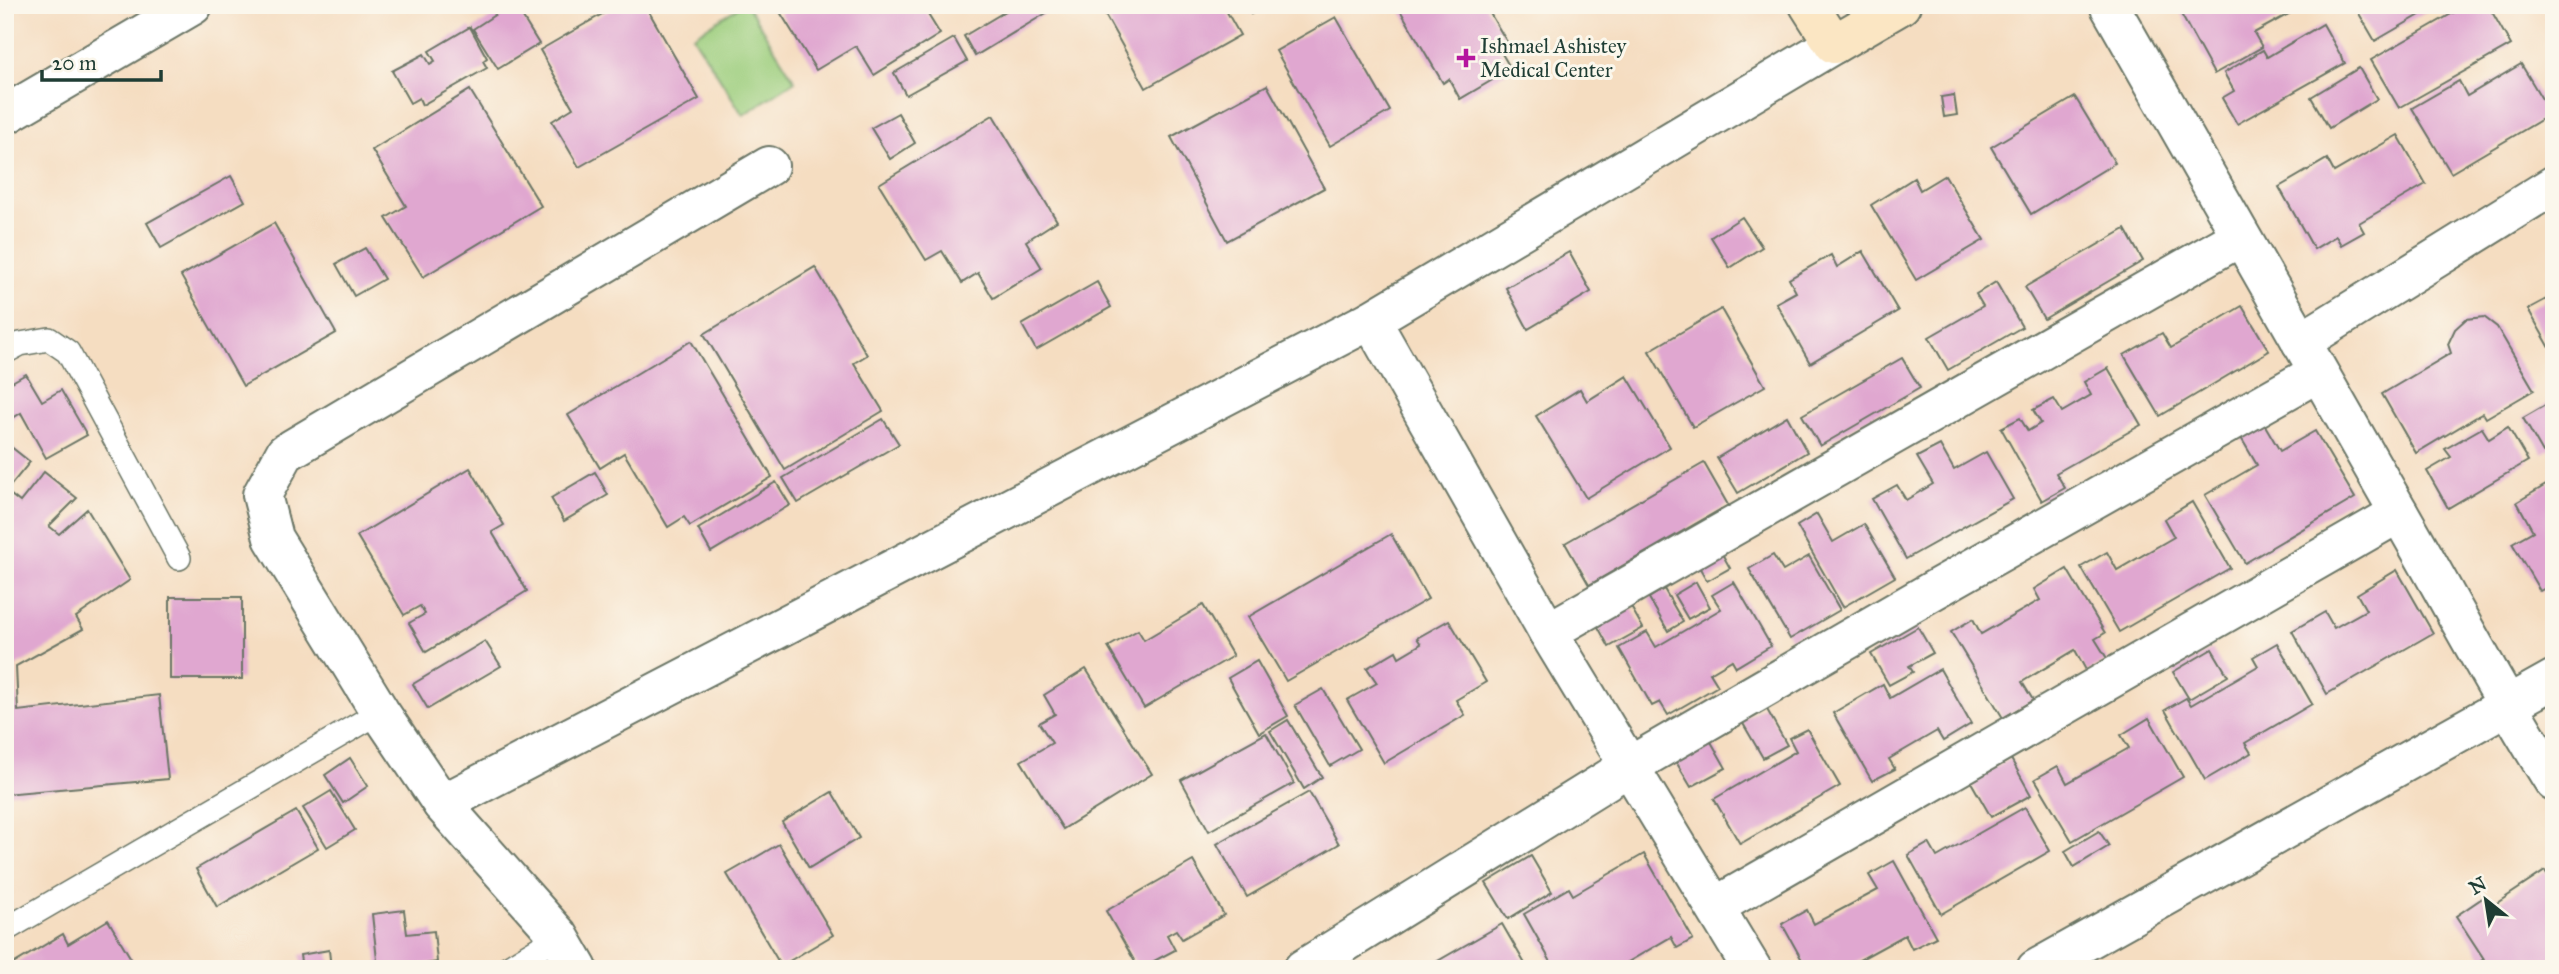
<svg xmlns="http://www.w3.org/2000/svg" width="2559" height="974" viewBox="0 0 2559 974" font-family="'IM FELL Great Primer',serif">
<rect width="100%" height="100%" fill="#fbf7ec"/>
<filter id="ink" filterUnits="userSpaceOnUse"><feTurbulence type="fractalNoise" baseFrequency=".0143" numOctaves="2"/><feDisplacementMap in="SourceGraphic" scale="14" xChannelSelector="R" yChannelSelector="G"/><feConvolveMatrix kernelMatrix="1 2 1 2 8 2 1 2 1" color-interpolation-filters="sRGB"/></filter>
<filter id="wash" filterUnits="userSpaceOnUse"><feTurbulence type="fractalNoise" baseFrequency=".00686" numOctaves="4" result="noise"/><feDisplacementMap in="SourceGraphic" scale="28" xChannelSelector="R" yChannelSelector="G"/><feGaussianBlur stdDeviation="1.57" result="paint"/><feColorMatrix in="noise" values="0 0 0 0 0 0 0 0 0 0 0 0 0 0 0 0 0 1.4 0 .05"/><feComposite in="paint" operator="in"/></filter>
<g filter="url(#wash)">
<rect width="100%" height="100%" fill="#f5ddc1"/>
<!-- green -->
<polygon fill="#9dce7e" stroke="#5e8659" stroke-width="2" points="742,5 747,5 795,81 743,115 693,36"/>
<g id="blocks">
<!-- building -->
<g fill="#e0a7d0">
<polygon points="510,5 515,5 539,44 498,69 473,29"/>
<polygon points="618,5 645,5 699,99 579,167 552,121 573,108 540,50"/>
<polygon points="791,5 922,5 940,34 874,75 856,46 816,70 780,12"/>
<polygon points="1016,5 1044,5 1048,12 975,56 964,36"/>
<polygon points="1118,5 1223,5 1240,35 1146,88 1104,13"/>
<polygon points="1246,5 1265,5 1251,14"/>
<polygon points="1397,5 1485,5 1507,42 1498,47 1511,69 1460,99 1449,79 1443,83"/>
<polygon points="2176,5 2305,5 2254,33 2262,47 2214,74"/>
<polygon points="2354,5 2437,5 2375,41"/>
<polygon points="2467,5 2488,5 2511,45 2399,108 2371,60"/>
<polygon points="1336,17 1390,111 1330,146 1276,51"/>
<polygon points="2323,24 2345,63 2237,124 2222,98 2234,91 2224,73 2263,50 2267,57"/>
<polygon points="470,27 487,58 483,61 487,68 422,105 419,98 410,103 392,71 424,54 430,64 435,61 429,51"/>
<polygon points="954,38 967,61 906,95 894,73"/>
<polygon points="2521,64 2551,114 2451,173 2412,108 2459,81 2467,96"/>
<polygon points="2359,68 2377,99 2329,128 2311,97"/>
<polygon points="1267,85 1324,188 1227,241 1171,137"/>
<polygon points="470,90 541,206 423,277 386,218 406,206 372,150"/>
<polygon points="1954,95 1957,115 1944,117 1941,97"/>
<polygon points="2075,97 2115,163 2031,214 1991,147"/>
<polygon points="898,113 915,143 890,159 871,128"/>
<polygon points="993,115 1057,221 1026,241 1042,268 993,298 978,273 962,283 942,251 926,260 879,184"/>
<polygon points="2398,135 2426,184 2359,223 2364,232 2341,245 2336,236 2314,249 2279,187 2327,159 2334,172"/>
<polygon points="1945,175 1984,240 1916,280 1871,205 1914,178 1920,190"/>
<polygon points="231,176 245,201 161,248 147,223"/>
<polygon points="1742,217 1762,247 1730,268 1711,237"/>
<polygon points="274,223 336,333 243,386 181,276"/>
<polygon points="2125,229 2143,261 2044,319 2025,287"/>
<polygon points="365,248 384,279 354,296 336,264"/>
<polygon points="1863,251 1898,311 1810,363 1776,303 1796,292 1789,279 1831,255 1837,267"/>
<polygon points="1569,252 1591,292 1528,329 1506,288"/>
<polygon points="815,267 867,355 854,363 883,411 785,470 704,334"/>
<polygon points="1097,282 1111,307 1036,350 1022,325"/>
<polygon points="1996,282 2022,327 1948,370 1929,337 1983,306 1976,294"/>
<polygon points="2554,295 2554,355 2528,309"/>
<polygon points="2242,306 2269,351 2160,416 2124,355 2162,333 2171,348"/>
<polygon points="1721,309 1765,386 1693,427 1649,351"/>
<polygon points="2484,317 2497,327 2534,390 2486,418 2483,413 2416,453 2382,394 2451,353 2448,344 2455,329 2466,319"/>
<polygon points="691,341 772,477 690,526 684,517 668,527 624,453 600,468 568,415"/>
<polygon points="1902,358 1920,388 1820,446 1802,415"/>
<polygon points="2108,368 2141,425 2056,473 2065,488 2042,501 2001,428 2020,418 2028,431 2041,423 2033,410 2054,399 2062,412 2091,395 2084,382"/>
<polygon points="26,374 42,401 61,390 87,435 46,458 21,413 5,423 5,386"/>
<polygon points="1627,376 1670,447 1586,498 1536,416 1580,389 1587,401"/>
<polygon points="2554,400 2554,447 2543,453 2523,418"/>
<polygon points="1787,416 1807,452 1738,493 1717,458"/>
<polygon points="883,419 899,444 798,503 783,478"/>
<polygon points="2263,422 2280,451 2315,431 2355,498 2245,563 2205,495 2257,465 2240,436"/>
<polygon points="2508,427 2528,461 2448,508 2427,471 2451,457 2445,449 2482,428 2489,439"/>
<polygon points="5,442 30,462 6,491 20,502 44,472 77,498 49,526 59,534 87,509 130,580 76,617 83,629 16,666 18,711 159,695 168,779 5,794"/>
<polygon points="1940,445 1954,470 1986,452 2013,499 1906,559 1872,499 1897,485 1906,500 1933,484 1917,457"/>
<polygon points="1704,463 1728,505 1589,585 1565,543"/>
<polygon points="470,468 504,525 492,532 527,591 426,652 409,623 425,614 420,606 404,615 357,536"/>
<polygon points="595,472 608,495 564,521 551,498"/>
<polygon points="776,482 790,505 711,552 698,529"/>
<polygon points="2551,482 2554,487 2554,583 2540,591 2512,543 2533,531 2517,502"/>
<polygon points="2192,502 2230,568 2119,632 2081,567 2107,552 2117,570 2174,537 2164,519"/>
<polygon points="1817,514 1833,542 1864,524 1895,577 1843,607 1797,526"/>
<polygon points="1391,534 1428,599 1286,681 1248,617"/>
<polygon points="1720,550 1730,568 1707,581 1697,563"/>
<polygon points="1773,555 1783,571 1809,556 1840,610 1790,639 1749,569"/>
<polygon points="2067,569 2105,633 2095,639 2108,660 2087,672 2075,650 2022,682 2033,700 2003,718 1951,632 1973,619 1981,634 2040,600 2034,589"/>
<polygon points="2397,570 2433,633 2327,694 2292,631 2325,612 2334,628 2366,610 2357,594"/>
<polygon points="1696,582 1710,607 1688,619 1674,595"/>
<polygon points="1734,582 1771,646 1736,667 1732,660 1710,673 1718,686 1668,715 1660,702 1652,706 1619,648 1647,632 1656,647 1721,609 1712,595"/>
<polygon points="1664,589 1683,622 1668,631 1649,598"/>
<rect x="170" y="597" width="72" height="82"/>
<polygon points="1203,605 1233,656 1144,708 1108,647 1138,630 1144,640"/>
<polygon points="1631,607 1643,628 1609,647 1597,625"/>
<polygon points="1449,620 1486,682 1456,700 1465,715 1384,763 1347,700 1377,683 1367,668 1396,651 1399,657 1421,644 1417,638"/>
<polygon points="1918,627 1933,653 1909,666 1913,672 1889,685 1871,654"/>
<polygon points="485,641 501,666 428,709 413,684"/>
<polygon points="2277,643 2312,704 2245,743 2251,753 2205,780 2165,710 2186,698 2191,705 2258,666 2253,657"/>
<polygon points="2212,649 2228,676 2189,699 2173,672"/>
<polygon points="1257,661 1288,716 1259,733 1228,678"/>
<polygon points="1086,669 1152,774 1063,829 1021,761 1052,743 1039,723 1055,714 1044,695"/>
<polygon points="1940,669 1971,724 1943,741 1937,731 1889,759 1895,769 1872,781 1833,713 1883,684 1890,698"/>
<polygon points="1323,689 1359,749 1330,766 1295,705"/>
<polygon points="1765,706 1787,745 1763,758 1741,720"/>
<polygon points="2149,718 2183,777 2072,841 2035,779 2058,766 2067,783 2129,748 2121,735"/>
<polygon points="1288,720 1322,777 1304,789 1270,731"/>
<polygon points="1807,729 1840,786 1740,844 1714,799 1796,751 1789,738"/>
<polygon points="1266,733 1294,783 1209,831 1181,780"/>
<polygon points="1710,740 1726,768 1691,787 1675,760"/>
<polygon points="350,758 368,786 343,803 325,775"/>
<polygon points="2011,759 2031,795 1991,817 1971,782"/>
<polygon points="331,791 355,830 327,847 303,808"/>
<polygon points="832,792 859,838 809,868 782,822"/>
<polygon points="1309,792 1339,844 1247,897 1217,844"/>
<polygon points="2025,807 2050,851 1941,914 1908,855 1929,843 1937,857"/>
<polygon points="296,811 318,848 217,907 196,869"/>
<polygon points="2099,831 2109,846 2074,867 2065,851"/>
<polygon points="779,844 833,935 781,966 727,874"/>
<polygon points="1644,854 1693,939 1677,948 1671,937 1616,969 1555,969 1524,914 1569,888 1573,895"/>
<polygon points="1531,856 1552,892 1508,919 1486,883"/>
<polygon points="1193,861 1224,915 1182,939 1176,930 1167,935 1175,950 1139,969 1106,911"/>
<polygon points="1894,861 1936,937 1912,949 1905,935 1843,969 1807,969 1782,924 1807,910 1814,924 1878,890 1869,875"/>
<polygon points="2545,871 2554,884 2554,969 2486,969 2481,961 2484,959 2456,916 2484,897 2491,907"/>
<polygon points="404,910 407,934 434,931 437,962 420,965 421,969 378,969 372,914"/>
<polygon points="108,920 136,967 133,969 5,969 63,934 68,944"/>
<polygon points="1502,924 1528,969 1424,969"/>
<polygon points="329,950 331,969 302,969 300,955"/>
</g>
</g>
</g>
<g filter="url(#ink)">
<use href="#blocks" fill-opacity="0" stroke="#6a7565" stroke-width="2"/>
<g fill="none" stroke-linecap="round" stroke-linejoin="round">
<defs>
<g id="lane">
<polyline points="5,352 20,344 49,339 68,352 179,558"/>
<polyline points="5,930 380,712"/>
<polyline points="505,969 559,936"/>
</g>
<g id="street">
<path d="M2109 5C2205 174 2301 343 2398 511 2450 601 2498 693 2554 782"/>
<polyline points="5,115 193,5"/>
<polyline points="1371,320 1548,632 1752,969"/>
<polyline points="2301,342 2554,185"/>
<polyline points="1548,632 2240,237"/>
<polyline points="442,804 1371,320 1834,44"/>
<polyline points="1716,906 2399,513"/>
<polyline points="578,969 559,936 442,804 380,712 273,538 262,495 285,453 769,166"/>
<polyline points="1303,969 1628,767 1932,591 2317,373"/>
<polyline points="2036,969 2554,679"/>
</g>
<polyline id="secondary" points="1809,5 1834,44 1901,5"/>
</defs>
<!-- lane casing -->
<use href="#lane" stroke="#6a7565" stroke-width="26"/>
<!-- street casing -->
<use href="#street" stroke="#6a7565" stroke-width="42"/>
<!-- secondary casing -->
<use href="#secondary" stroke="#6a7565" stroke-width="42"/>
<!-- lane -->
<use href="#lane" stroke="#fff" stroke-width="23"/>
<!-- street -->
<use href="#street" stroke="#fff" stroke-width="38"/>
<!-- secondary -->
<use href="#secondary" stroke="#fbe6c3" stroke-width="38"/>
</g>
</g>
<!-- markers -->
<path fill="#b5179e" stroke="#fbf7ec" stroke-width="2.5" d="M1462.5 47.5h7v7h7v7h-7v7h-7v-7h-7v-7h7z"/>
<g text-anchor="middle" stroke-width="6" stroke-linejoin="round" paint-order="stroke">
<!-- poi labels -->
<g font-size="21" fill="#1f3d34" stroke="#fbf7ec" text-anchor="start">
<text x="1480" y="53">Ishmael Ashistey<tspan x="1480" dy="24">Medical Center</tspan></text>
</g>
</g>
<!-- margin -->
<rect width="2559" height="974" fill="none" stroke="#fbf7ec" stroke-width="28"/>
<!-- north arrow -->
<g transform="translate(2486 900) rotate(330)" stroke="#fbf7ec" stroke-width="5" paint-order="stroke">
<path d="M0-5L12 26L0 18L-12 26Z" fill="#1f3d34"/>
<text y="-10" font-size="19" font-weight="bold" text-anchor="middle" fill="#1f3d34">N</text>
</g>
<!-- scale -->
<path d="M42 70v10h119v-10" fill="none" stroke="#1f3d34" stroke-width="3.5"/>
<text x="52" y="70" font-size="21" fill="#1f3d34" stroke="#fbf7ec" stroke-width="5" paint-order="stroke">20 m</text>
</svg>
